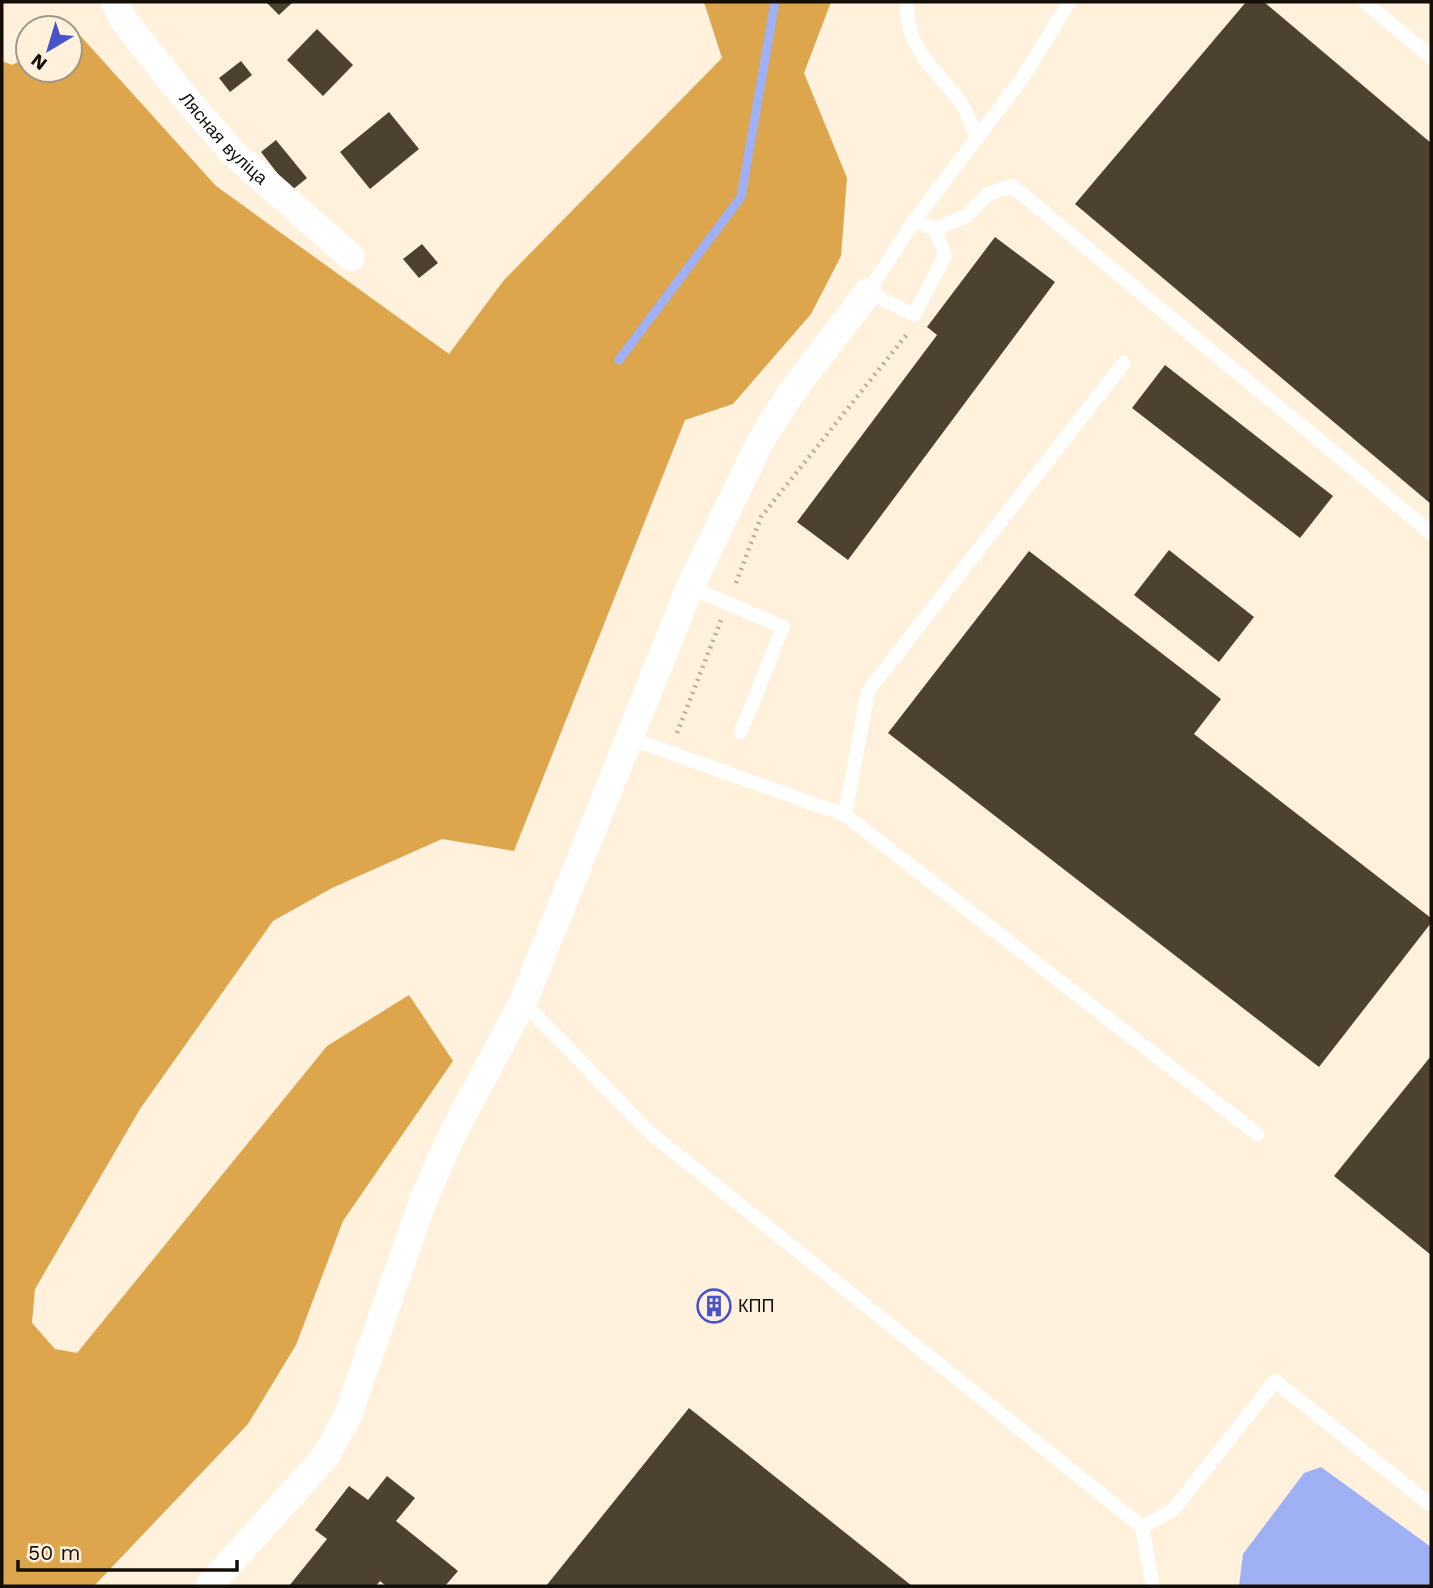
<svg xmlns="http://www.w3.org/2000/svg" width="1433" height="1588" viewBox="0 0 1433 1588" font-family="'Work Sans',sans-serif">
<rect width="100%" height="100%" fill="#fff1dc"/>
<!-- forest -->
<polygon fill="#dda64d" points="704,2 831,2 804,73 847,178 841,256 811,314 733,404 685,420 514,851 442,839 332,888 273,921 140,1109 35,1289 32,1323 55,1349 77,1353 327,1046 409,995 453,1061 343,1221 296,1345 248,1424 94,1586 2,1586 2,61 12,65 28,57 28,70 70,70 70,35 76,31 216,186 449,354 504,280 722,58"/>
<!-- water -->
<polygon fill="#9fb0f4" points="1321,1467 1431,1547 1431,1586 1239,1586 1243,1554 1304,1473"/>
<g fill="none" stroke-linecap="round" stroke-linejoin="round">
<!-- stream -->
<polyline stroke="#9fb0f4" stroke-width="9" points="619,360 741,197 775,2"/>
</g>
<!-- building -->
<g fill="#4d4130">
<polygon points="266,2 293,2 279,15"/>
<polygon points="1246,2 1264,2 1431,143 1431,504 1075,204"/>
<polygon points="317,29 353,65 323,96 287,60"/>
<polygon points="241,61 252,75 230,92 219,78"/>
<polygon points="389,112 419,149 370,189 340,152"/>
<polygon points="276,140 307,178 291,191 261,152"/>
<polygon points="995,237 1055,282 848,560 797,522 937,335 927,327"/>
<polygon points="422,244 438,263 419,278 403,259"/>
<polygon points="1165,365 1333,496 1300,538 1132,408"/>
<polygon points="1169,550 1254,617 1219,662 1134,595"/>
<polygon points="1029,551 1221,699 1194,734 1431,918 1431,923 1319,1067 888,733"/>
<polygon points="1431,1056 1431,1255 1334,1176"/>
<polygon points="713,1292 729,1306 716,1321 700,1307"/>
<polygon points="689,1408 912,1586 546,1586"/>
<polygon points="387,1476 415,1498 396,1521 458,1571 445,1586 386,1586 380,1581 376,1586 289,1586 327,1539 315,1530 349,1486 368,1500"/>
</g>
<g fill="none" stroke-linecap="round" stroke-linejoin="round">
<!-- path -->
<g stroke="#b6aa9a" stroke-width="4.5" stroke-dasharray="2 5" stroke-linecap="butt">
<polyline points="736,583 761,517 908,333"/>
<polyline points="677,733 721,620"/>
</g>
<!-- service -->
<g stroke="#fff" stroke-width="14">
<path d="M907 2C906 50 932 65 959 100 967 111 972 127 977 139"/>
<polyline points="1365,2 1431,57"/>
<polyline points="914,221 935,229 967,216 988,194 1012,186 1431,533"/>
<polyline points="935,229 945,256 914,315 868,292 914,221 1024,76 1069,2"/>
<polyline points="690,587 783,627 741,732"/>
<polyline points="629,738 845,815 868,691 1124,363"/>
<polyline points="845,815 1257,1134"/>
<polyline points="523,1002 649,1132 1142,1527 1174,1509 1275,1381 1428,1503"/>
<polyline points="1142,1527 1153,1586"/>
</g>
<!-- minor -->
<g stroke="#fff" stroke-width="28">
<path id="s1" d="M115 2 122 18 178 89 232 152 351 257"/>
<polyline points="209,1586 326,1456 348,1415 424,1198 452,1135 523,1002 690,587 760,442 791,393 868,292"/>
</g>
</g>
<!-- icons -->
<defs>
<symbol id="building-ring" viewBox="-11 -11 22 22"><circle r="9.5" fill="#fff1dc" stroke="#4754c9" stroke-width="1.5"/><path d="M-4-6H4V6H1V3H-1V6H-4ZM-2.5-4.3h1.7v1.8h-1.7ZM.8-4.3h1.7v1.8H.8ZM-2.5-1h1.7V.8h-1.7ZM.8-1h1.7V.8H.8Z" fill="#4754c9"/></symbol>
</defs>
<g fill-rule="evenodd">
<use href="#building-ring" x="695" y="1287" width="38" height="38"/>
</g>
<g text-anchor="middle" stroke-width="7" stroke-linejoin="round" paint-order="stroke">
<!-- street labels -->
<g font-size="18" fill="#140f08" stroke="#fff1dc">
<text dy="6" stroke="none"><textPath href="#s1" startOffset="175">Лясная вуліца</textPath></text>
</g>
<!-- poi labels -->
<g font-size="18" fill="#140f08" stroke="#fff1dc" text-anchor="start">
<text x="738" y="1312">КПП</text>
</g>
</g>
<!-- border -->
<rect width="1433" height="1588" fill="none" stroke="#140f08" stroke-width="7"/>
<!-- north arrow -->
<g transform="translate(49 49) rotate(218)"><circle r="33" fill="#fff1dc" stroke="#a19787" stroke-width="2"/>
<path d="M0-5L12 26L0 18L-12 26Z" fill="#4754c9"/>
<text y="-10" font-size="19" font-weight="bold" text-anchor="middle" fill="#140f08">N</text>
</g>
<!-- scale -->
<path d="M18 1560v10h219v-10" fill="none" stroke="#140f08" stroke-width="3.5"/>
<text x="28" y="1560" font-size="21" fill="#140f08" stroke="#fff1dc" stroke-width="5" paint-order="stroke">50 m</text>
</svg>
